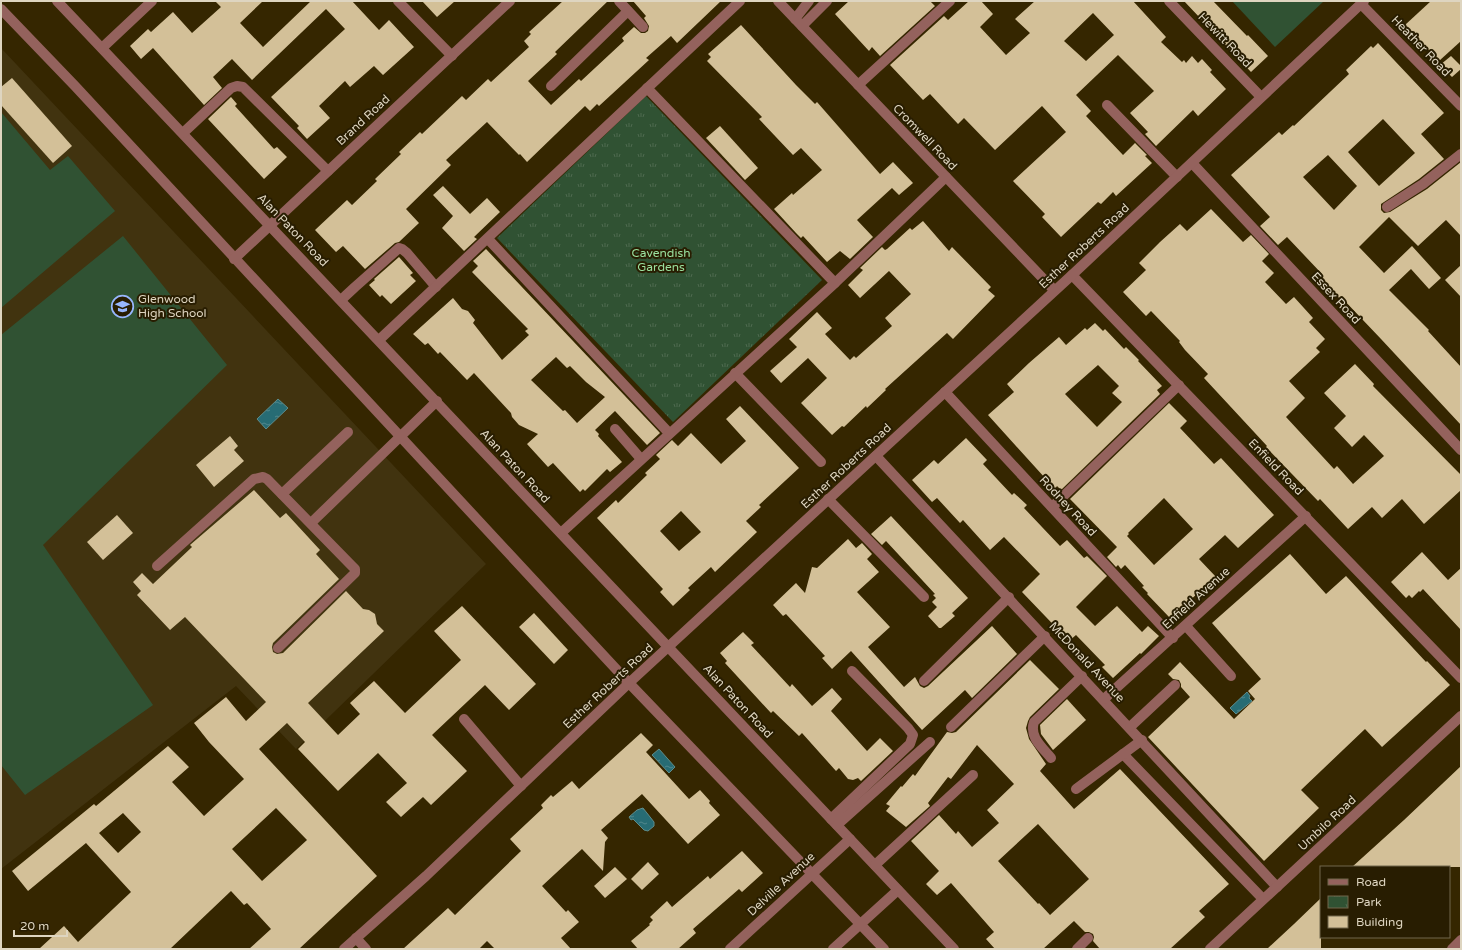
<svg xmlns="http://www.w3.org/2000/svg" width="1462" height="950" viewBox="0 0 1462 950" font-family="'Varela Round',sans-serif">
<defs>
<pattern id="park-tufts" width="24" height="20" patternUnits="userSpaceOnUse"><rect width="24" height="20" fill="#305233"/><path d="M3 7l-1-3M5 7V3M7 7l1-3M15 17l-1-3M17 17v-4M19 17l1-3" fill="none" stroke="#4e6a4f"/></pattern>
<pattern id="water-ripples" width="26" height="14" patternUnits="userSpaceOnUse"><rect width="26" height="14" fill="#276c74"/><path d="M2 4q2-2 4 0t4 0M15 11q2-2 4 0t4 0" fill="none" stroke="#50878c"/></pattern>
</defs>
<rect width="100%" height="100%" fill="#352600"/>
<!-- built -->
<polygon fill="#41330f" points="1,48 486,564 296,749 236,686 1,869"/>
<!-- green -->
<g fill="#305233">
<polygon points="1232,1 1324,1 1275,47"/>
<polygon points="1,112 50,170 68,156 115,211 1,308"/>
<polygon points="123,236 227,365 43,545 153,705 25,795 1,765 1,335"/>
</g>
<!-- park -->
<polygon fill="url(#park-tufts)" points="646,96 822,280 673,422 497,238"/>
<!-- water -->
<g fill="url(#water-ripples)" stroke="#5e8c8b">
<polygon points="278,399 288,408 266,429 257,419"/>
<polygon points="1247,692 1250,696 1249,698 1252,701 1236,714 1230,708"/>
<polygon points="659,749 675,767 669,773 652,755"/>
<polygon points="643,808 654,822 654,826 648,831 644,830 633,819 631,820 629,817 637,810"/>
</g>
<!-- building -->
<g fill="#d3c098" fill-rule="evenodd">
<polygon points="215,1 263,1 240,23 263,47 311,1 352,1 379,30 389,20 414,47 383,75 374,66 350,87 345,81 319,106 330,118 307,139 297,128 299,126 271,97 345,29 326,9 252,80 232,59 213,77 222,88 204,105 153,48 141,59 130,46 148,29 151,32 173,12 192,33 221,7"/>
<polygon points="422,1 455,1 437,17"/>
<polygon points="563,1 608,1 555,52 557,54 528,81 551,105 579,79 581,81 624,41 622,38 634,27 641,33 645,33 648,31 649,26 644,18 646,16 633,1 721,1 677,43 671,36 646,58 649,60 599,106 597,104 590,111 585,106 527,162 520,154 519,155 487,122 446,160 451,165 406,209 419,223 399,242 395,243 365,269 343,246 336,252 315,230 347,200 352,205 377,181 375,179 401,154 399,152 420,132 422,134 462,96 466,100 488,79 491,82 529,47 524,41 531,34 529,32"/>
<polygon points="849,1 930,1 935,6 880,56 872,47 869,51 835,14"/>
<path d="M969 1H981L993 14 980 27 1006 55 1030 33 1015 19 1035 1H1133L1166 37 1161 42 1182 62 1184 60 1186 63 1192 56 1198 63 1202 59 1212 70 1210 72 1226 89 1198 116 1193 110 1156 146 1145 134 1148 132 1130 113 1154 91 1118 55 1076 95 1091 111 1086 116 1123 155 1135 143 1147 155 1145 156 1152 163 1116 196 1113 192 1101 204 1098 202 1061 237 1042 217 1045 214 1013 181 1066 132 1042 106 995 150 964 118 958 124 930 94 923 100 890 65 944 16 948 20ZM1093 13 1114 35 1086 61 1064 41Z"/>
<polygon points="1184,1 1213,1 1247,36 1248,35 1268,56 1251,72"/>
<polygon points="1431,1 1461,1 1461,41 1439,61 1405,25"/>
<polygon points="741,25 796,85 815,104 817,102 880,174 893,162 913,183 899,195 892,188 857,220 873,237 850,259 840,251 827,262 803,236 801,238 796,233 774,209 792,193 793,195 822,170 801,148 793,155 759,119 762,117 707,61 711,57 708,54"/>
<path d="M1378 43 1444 113 1421 134 1444 159 1419 179 1384 202 1381 204V210L1384 213 1390 212 1427 189 1461 162V236L1446 220 1418 246 1389 217 1359 247 1384 273 1412 246 1441 278 1429 289 1411 269 1389 290 1429 330 1428 331 1461 367V425L1381 339 1342 298 1340 299 1321 278 1322 277 1320 276 1322 274 1287 237 1278 245 1260 226 1270 217 1231 175 1279 132 1282 135 1293 125 1294 126 1349 74 1346 70 1371 46 1373 48ZM1383 119 1415 153 1379 186 1348 152ZM1328 155 1357 186 1334 210 1303 177Z"/>
<polygon points="1451,56 1461,66 1461,69 1452,77 1440,65"/>
<polygon points="12,78 72,146 53,163 1,105 1,87"/>
<polygon points="231,97 237,104 235,106 274,149 277,147 287,157 264,179 208,119"/>
<polygon points="720,126 758,168 745,180 706,138"/>
<polygon points="443,186 470,214 487,198 500,212 474,237 477,239 464,251 442,228 453,216 433,195"/>
<polygon points="1211,209 1243,242 1251,235 1269,254 1262,261 1274,273 1265,282 1286,304 1294,297 1313,318 1309,322 1325,339 1316,348 1320,352 1289,381 1305,398 1286,417 1334,469 1337,466 1353,484 1384,456 1364,435 1352,447 1334,428 1346,416 1324,393 1355,364 1374,384 1373,386 1461,475 1461,490 1424,524 1402,499 1382,518 1372,507 1348,529 1320,499 1318,501 1266,447 1267,446 1204,378 1208,374 1185,350 1179,342 1180,341 1151,311 1146,316 1123,292 1146,270 1139,263 1160,242 1180,224 1187,231"/>
<polygon points="923,221 949,251 952,247 991,287 988,290 995,296 953,339 947,333 885,389 886,390 867,408 866,406 844,427 842,426 832,435 801,403 827,378 808,358 781,383 770,371 797,347 789,339 817,312 832,328 825,334 850,360 854,356 856,358 892,326 885,318 911,294 889,271 860,298 848,285 863,270 860,268 882,247 885,250 887,249 910,228 912,230"/>
<path d="M486 249 660 433 647 445 615 411 595 430 599 434 598 436 622 462 610 472 607 469 585 491 583 489 580 492 553 463 548 467 527 444 538 434 519 425 512 417 511 413 474 373 467 380 440 352 438 354 428 343 425 345 413 334 453 298 462 309 468 311 475 320 473 323 502 360 529 335 525 331 528 329 472 272 478 266 473 261ZM556 357 567 368 570 366 586 382 605 397 577 423 565 410 563 411 531 380Z"/>
<polygon points="399,257 413,273 410,275 416,281 391,304 382,295 380,297 369,285 375,280 374,279"/>
<polygon points="1461,265 1461,297 1445,280"/>
<path d="M1095 323 1103 331 1105 329 1124 349 1126 347 1139 360 1138 361 1162 386 1157 390 1160 394 1061 490 1057 486 1055 489 988 415 1014 392 1007 384 1029 363 1059 337 1066 345 1085 328 1087 330ZM1098 365 1119 386 1112 393 1122 402 1097 427 1065 394Z"/>
<path d="M1169 403 1187 421 1180 428 1214 464 1221 458 1274 515 1238 548 1225 535 1199 559 1216 577 1170 618 1147 594 1148 593 1142 587 1144 586 1125 565 1121 569 1118 565 1116 567 1107 557 1117 547 1070 499ZM1164 498 1193 529 1154 565 1127 536 1129 534 1128 533Z"/>
<path d="M740 406 799 468 759 505 761 507 746 521 757 532 715 572 711 567 688 588 690 590 673 606 660 592 663 589 597 518 616 500 618 503 647 475 645 473 660 459 656 455 672 440 678 446 691 433 721 464 746 441 726 419ZM681 511 701 532 679 551 660 531Z"/>
<polygon points="230,436 238,446 234,450 244,461 214,487 196,465"/>
<polygon points="966,438 987,460 983,464 1012,495 1014,493 1027,505 1024,508 1060,546 1067,540 1084,558 1087,556 1107,576 1076,607 1095,626 1117,606 1142,632 1148,626 1159,636 1141,654 1140,653 1113,678 1102,667 1105,665 1076,635 1069,641 1022,592 1040,574 1004,537 990,550 963,520 960,523 937,498 932,502 912,480 934,460 938,464"/>
<path d="M254 490 280 518 286 513 320 550 316 554 339 579 273 643 272 647 273 652 277 654 283 653 346 591 363 609 369 610 375 614 377 624 384 631 308 703 338 735 360 714 350 703 374 681 405 713 461 660 434 631 462 606 536 684 509 710 485 685 432 735 467 771 431 805 423 797 401 817 386 802 407 783 378 753 338 791 298 749 305 742 287 723 259 749 377 876 299 949H249L271 929 247 903 244 905 231 891 170 949H39L64 926 78 942 131 892 86 843 28 891 12 871 94 804 96 806 168 746 189 767 172 782 204 816 244 779 209 742 194 723 226 697 246 721 266 702 185 617 170 630 137 595 141 591 133 582 142 573 153 584 192 547 190 545ZM276 808 307 840 262 881 232 849ZM123 813 141 832 118 853 99 833Z"/>
<polygon points="117,515 133,533 103,560 87,542"/>
<polygon points="891,516 968,598 952,613 955,616 941,628 939,628 928,616 937,607 932,602 936,598 933,595 935,594 886,541 882,545 871,534"/>
<polygon points="848,539 856,548 862,543 872,554 867,559 879,572 857,592 890,627 868,647 904,687 915,677 920,686 924,688 928,686 992,626 1017,654 972,698 965,690 922,730 851,651 832,669 822,658 825,656 786,614 783,616 773,605 796,583 805,593 812,567 817,568"/>
<polygon points="1422,552 1448,580 1461,568 1461,630 1423,589 1420,592 1419,591 1412,598 1409,595 1406,598 1391,582"/>
<polygon points="1290,554 1326,594 1346,576 1426,662 1427,661 1450,685 1382,747 1365,729 1301,790 1319,808 1264,861 1148,737 1190,697 1181,687 1181,684 1179,680 1173,679 1168,674 1180,662 1234,719 1255,699 1248,691 1261,679 1212,623"/>
<polygon points="534,613 568,650 554,664 519,627"/>
<polygon points="743,632 754,643 751,645 790,687 792,684 812,706 832,688 842,699 831,711 867,751 880,738 893,751 861,781 858,778 853,780 848,779 839,768 836,771 802,733 799,736 773,711 771,713 725,663 727,661 720,653"/>
<path d="M1030 660 1059 689 1030 717 1028 721 1026 728 1029 739 1046 764 1040 771 1074 809 1120 769 1229 884 1199 911 1205 917 1170 949H1100L1093 941 1094 937 1093 934 1089 932H1085L1074 921 1043 949H995L986 939 994 932 951 883 937 895 926 884 939 871 911 841 939 815 956 834 958 831 972 847 999 823 987 810 1014 784 977 745 951 779 948 777 928 803 930 806 906 827 886 811 890 806 886 804 901 786 902 787 913 774 915 776 947 732 952 733 956 732ZM1038 824 1089 879 1050 915 1039 903 1038 904 998 861Z"/>
<polygon points="1067,699 1086,720 1053,750 1041,734 1040,725"/>
<polygon points="641,733 653,745 646,752 689,799 700,790 710,801 709,803 720,815 688,844 642,794 601,830 608,838 605,842 603,871 582,849 542,886 566,912 568,910 579,922 561,938 571,949 495,949 487,941 479,949 403,949 448,908 455,915 521,851 510,839 543,808 541,805 551,795 553,797 572,781 579,789"/>
<polygon points="1461,766 1461,867 1352,867 1404,820"/>
<polygon points="742,851 763,873 742,892 739,889 693,929 696,933 678,949 638,949 631,941 650,925 649,924 653,920 650,917 667,901 672,907 708,876 710,879"/>
<polygon points="648,862 659,874 642,890 631,879"/>
<polygon points="615,867 627,879 605,898 594,886"/>
<polygon points="1321,898 1321,949 1267,949 1294,924"/>
</g>
<g fill="none" stroke-linecap="round" stroke-linejoin="round">
<!-- minor -->
<g stroke="#94625d" stroke-width="10">
<polyline points="57,1 954,949"/>
<polyline points="398,1 452,56"/>
<polyline points="619,1 643,27"/>
<polyline points="778,1 1054,290"/>
<polyline points="1169,1 1261,97"/>
<polyline points="1361,4 1461,106"/>
<polyline points="1,9 75,86 629,683 884,949"/>
<polyline points="795,19 809,1"/>
<polyline points="802,26 827,1"/>
<polyline points="102,48 152,1"/>
<polyline points="858,85 950,1"/>
<polyline points="551,86 628,11"/>
<polyline points="647,88 835,283"/>
<polyline points="1107,105 1177,177"/>
<polyline points="183,133 231,88 237,86 243,87 328,171"/>
<polyline points="1192,163 1461,450"/>
<polyline points="1387,207 1423,184 1461,154"/>
<polyline points="488,239 669,433"/>
<polyline points="234,259 510,1"/>
<polyline points="1072,275 1461,678"/>
<polyline points="341,300 355,287 399,248 402,249 407,253 436,287"/>
<polyline points="379,340 740,1"/>
<polyline points="735,373 821,462"/>
<polyline points="945,392 1173,638"/>
<polyline points="615,429 641,459"/>
<polyline points="876,456 1277,887"/>
<polyline points="282,494 348,432"/>
<polyline points="828,499 924,597"/>
<polyline points="1052,507 1179,385"/>
<polyline points="311,523 437,401"/>
<polyline points="561,533 835,283 946,177"/>
<polyline points="157,566 254,479 263,477 267,479 351,565 355,569 355,573 278,648"/>
<polyline points="1186,626 1231,676"/>
<polyline points="924,681 1009,597"/>
<polyline points="1104,699 1306,516"/>
<polyline points="464,719 521,786"/>
<polyline points="951,727 1045,636"/>
<polyline points="1130,727 1175,685"/>
<polyline points="1123,754 1263,899"/>
<path d="M1051 758C1042 747 1029 737 1034 722L1082 676"/>
<polyline points="1076,789 1142,740"/>
<polyline points="831,819 910,744 913,735 908,728 852,671"/>
<polyline points="837,825 930,742"/>
<polyline points="875,865 973,775"/>
<polyline points="356,938 366,949"/>
<polyline points="344,949 426,876 629,683 1072,275 1364,1"/>
<polyline points="730,949 850,839"/>
<polyline points="833,949 898,890"/>
<polyline points="1077,949 1088,938"/>
<polyline points="1210,949 1461,716"/>
<polyline points="1452,949 1461,940"/>
</g>
</g>
<!-- icons -->
<defs>
<symbol id="school-ring" viewBox="-11 -11 22 22"><circle r="9.5" fill="#281d01" stroke="#97b6fd" stroke-width="1.5"/><path d="M0-5L7-2L0 1L-7-2ZM-4 1L0 2.5L4 1V4Q0 6-4 4Z" fill="#97b6fd"/></symbol>
</defs>
<g fill-rule="evenodd">
<use href="#school-ring" x="110" y="294" width="25" height="25"/>
</g>
<g text-anchor="middle" stroke-width="4" stroke-linejoin="round" paint-order="stroke">
<!-- street labels -->
<g font-size="12" fill="#ded5c0" stroke="#281d01">
<text transform="translate(1225 40) rotate(46)" y="4">Hewitt Road</text>
<text transform="translate(1421 46) rotate(46)" y="4">Heather Road</text>
<text transform="translate(363 120) rotate(-43)" y="4">Brand Road</text>
<text transform="translate(925 137) rotate(46)" y="4">Cromwell Road</text>
<text transform="translate(293 230) rotate(46)" y="4">Alan Paton Road</text>
<text transform="translate(1084 246) rotate(-43)" y="4">Esther Roberts Road</text>
<text transform="translate(1336 298) rotate(47)" y="4">Essex Road</text>
<text transform="translate(515 466) rotate(47)" y="4">Alan Paton Road</text>
<text transform="translate(846 466) rotate(-43)" y="4">Esther Roberts Road</text>
<text transform="translate(1276 467) rotate(46)" y="4">Enfield Road</text>
<text transform="translate(1068 506) rotate(47)" y="4">Rodney Road</text>
<text transform="translate(1196 598) rotate(-42)" y="4">Enfield Avenue</text>
<text transform="translate(1087 662) rotate(47)" y="4">McDonald Avenue</text>
<text transform="translate(608 686) rotate(-43)" y="4">Esther Roberts Road</text>
<text transform="translate(738 701) rotate(47)" y="4">Alan Paton Road</text>
<text transform="translate(1327 823) rotate(-43)" y="4">Umbilo Road</text>
<text transform="translate(781 884) rotate(-43)" y="4">Delville Avenue</text>
</g>
<!-- park labels -->
<g font-size="12" fill="#9ae19f" stroke="#281d01">
<text x="661" y="257">Cavendish<tspan x="661" dy="14">Gardens</tspan></text>
</g>
<!-- poi labels -->
<g font-size="12" fill="#ded5c0" stroke="#281d01" text-anchor="start">
<text x="138" y="303">Glenwood<tspan x="138" dy="14">High School</tspan></text>
</g>
</g>
<!-- border -->
<rect width="1462" height="950" fill="none" stroke="#ded5c0" stroke-width="4"/>
<!-- legend -->
<rect x="1320" y="866" width="130" height="72" fill="#281d01" stroke="#71674d"/>
<rect x="1328" y="879" width="20" height="6" fill="#94625d" stroke="#71674d"/>
<text x="1356" y="886" font-size="12" fill="#ded5c0">Road</text>
<rect x="1328" y="896" width="20" height="12" fill="url(#park-tufts)" stroke="#71674d"/>
<text x="1356" y="906" font-size="12" fill="#ded5c0">Park</text>
<rect x="1328" y="916" width="20" height="12" fill="#d3c098" stroke="#71674d"/>
<text x="1356" y="926" font-size="12" fill="#ded5c0">Building</text>
<!-- scale -->
<path d="M14 930v6h53v-6" fill="none" stroke="#ded5c0" stroke-width="2"/>
<text x="20" y="930" font-size="12" fill="#ded5c0" stroke="#281d01" stroke-width="3" paint-order="stroke">20 m</text>
</svg>
